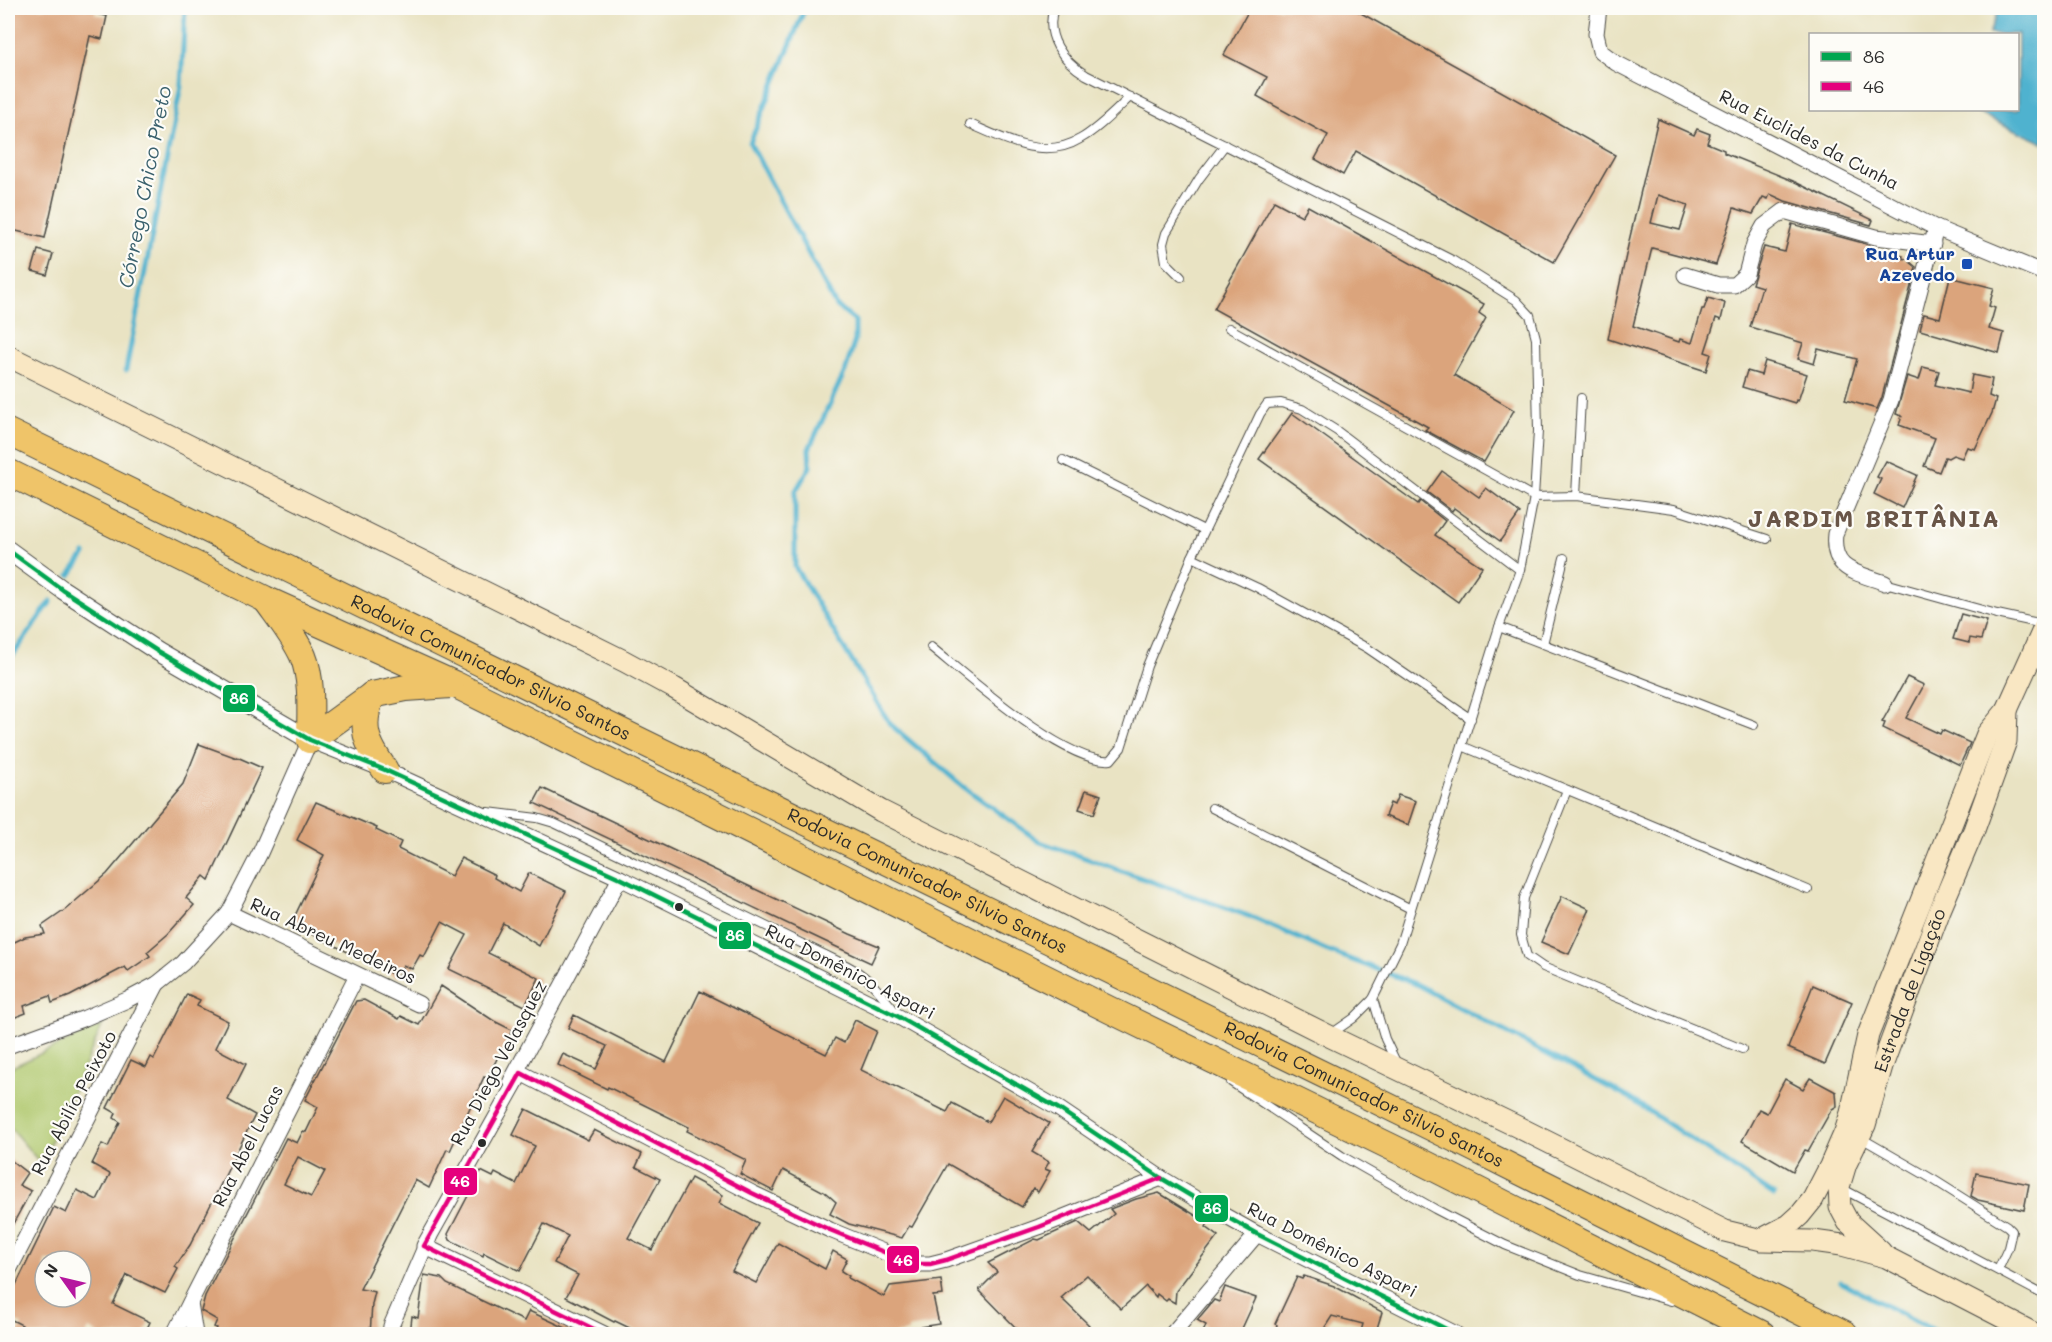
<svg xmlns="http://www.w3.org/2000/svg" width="2052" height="1342" viewBox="0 0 2052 1342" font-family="Mali,sans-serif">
<rect width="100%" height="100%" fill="#fdfcf7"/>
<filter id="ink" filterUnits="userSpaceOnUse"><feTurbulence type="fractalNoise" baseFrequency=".0167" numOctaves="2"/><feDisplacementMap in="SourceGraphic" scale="12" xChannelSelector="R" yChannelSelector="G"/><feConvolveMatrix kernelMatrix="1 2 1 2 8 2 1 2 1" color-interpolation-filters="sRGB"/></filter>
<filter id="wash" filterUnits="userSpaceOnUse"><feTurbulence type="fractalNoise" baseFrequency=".008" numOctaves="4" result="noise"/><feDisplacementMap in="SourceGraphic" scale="24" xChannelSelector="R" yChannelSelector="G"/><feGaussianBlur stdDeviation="1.35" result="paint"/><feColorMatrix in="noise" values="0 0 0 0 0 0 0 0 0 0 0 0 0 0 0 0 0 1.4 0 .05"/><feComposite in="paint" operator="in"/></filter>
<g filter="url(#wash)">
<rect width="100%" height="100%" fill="#e9e3c3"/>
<!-- green -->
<polygon fill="#afc76c" stroke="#6d794c" stroke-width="1.5" points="103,1024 41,1164 8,1125 8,1069"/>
<!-- water -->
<polygon fill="#50b2cf" stroke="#3e6e7d" stroke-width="1.5" points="1999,8 2044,8 2044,143 1971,110 2018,110 2018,34 1989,34"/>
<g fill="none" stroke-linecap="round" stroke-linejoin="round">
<!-- stream -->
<g stroke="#50b2cf" stroke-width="5">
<polyline points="805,8 750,143 836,306 855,321 855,340 846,369 809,449 810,467 795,492 795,567 890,724 961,785 1040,842 1246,915 1328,951 1416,984 1631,1099 1774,1195"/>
<polyline points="126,370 181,85 185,8"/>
<polyline points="70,575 85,554"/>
<polyline points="8,662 51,601"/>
<polyline points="1841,1282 1940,1334"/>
</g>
</g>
<g id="blocks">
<!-- building -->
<g fill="#dba47c" fill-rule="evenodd">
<polygon points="8,8 96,8 95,14 107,16 102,39 90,36 45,238 8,229"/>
<polygon points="1250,8 1352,8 1615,155 1554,262 1356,151 1343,175 1315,159 1328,135 1257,96 1267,77 1224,55"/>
<path d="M1658 119 1694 135 1697 129 1710 134 1707 143 1724 150V153L1793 181 1873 220 1871 225 1785 201 1770 194 1768 199 1763 197 1753 214 1734 208 1716 265 1652 248 1633 326 1679 342 1680 339 1692 343 1702 309H1704L1708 298 1725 303 1721 320 1716 318 1705 352 1711 354 1706 371 1608 339 1629 241ZM1658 195 1688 205 1680 230 1651 223Z"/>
<polygon points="1274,201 1302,216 1308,206 1484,304 1479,313 1486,318 1454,375 1514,410 1484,462 1425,430 1428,427 1214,309"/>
<polygon points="1792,224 1863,243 1876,248 1876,250 1903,256 1902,258 1910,260 1910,262 1916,267 1882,397 1877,409 1845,400 1857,359 1818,349 1814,364 1798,359 1803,343 1750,327 1762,287 1752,284 1764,247 1785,252"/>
<polygon points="38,250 53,254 47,275 32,271"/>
<polygon points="1950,277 1994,288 1989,306 1995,308 1989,329 2004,333 1999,353 1920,330 1924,314 1940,318"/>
<polygon points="1765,361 1807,374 1798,401 1796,400 1795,403 1742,387 1747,371 1761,375"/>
<polygon points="1923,367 1939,371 1935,385 1969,393 1972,375 1992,379 1989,396 1996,399 1992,413 1975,449 1967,447 1962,458 1953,455 1948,458 1945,457 1939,472 1924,466 1935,438 1899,425 1902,416 1896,414 1907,376 1919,380"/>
<polygon points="1292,413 1418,504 1420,501 1445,521 1435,535 1482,567 1458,602 1259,459"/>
<polygon points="1886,461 1917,475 1902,508 1874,494 1881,479 1877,477"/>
<polygon points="1442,471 1479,497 1486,488 1520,513 1500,541 1454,508 1452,511 1427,492"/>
<polygon points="1961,614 1987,621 1981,640 1970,638 1969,643 1953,639"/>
<polygon points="1907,677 1924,685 1906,718 1940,734 1942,730 1970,743 1960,765 1883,728 1885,723 1882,722"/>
<polygon points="199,744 237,758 237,757 262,768 209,880 204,876 186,898 194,905 168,934 147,952 150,956 128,971 125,967 70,996 52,1003 50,996 24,1006 26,1013 8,1020 8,945 25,937 45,934 42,926 65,910 107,874 183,784"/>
<polygon points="542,788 850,934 879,946 871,963 843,950 534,803"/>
<polygon points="1086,790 1101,795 1094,814 1079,809"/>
<polygon points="1398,795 1416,801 1408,825 1385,816 1390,803 1394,805"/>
<polygon points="316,802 377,828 376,830 401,842 398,849 451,876 461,858 495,875 494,878 519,892 529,873 566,891 539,946 503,923 488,953 539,978 525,1006 449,969 467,935 442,922 424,957 420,955 412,969 403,965 398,977 291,924 324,855 297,840"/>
<polygon points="1562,896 1590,909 1569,954 1541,942"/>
<polygon points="1813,985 1852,1002 1825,1064 1788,1048"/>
<path d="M441 986 494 1021 512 1030 501 1056 499 1055 487 1078 484 1077 450 1151 447 1149 429 1188 415 1180 360 1289 375 1292 372 1304 370 1335H214L217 1328 214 1327 217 1320 201 1311 205 1296 286 1138 297 1143 303 1131 306 1132 318 1107 305 1100 356 1001 364 1000 399 1019 401 1016 419 1025ZM298 1157 325 1171 311 1197 284 1184Z"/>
<polygon points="700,991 826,1054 835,1038 844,1043 855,1020 877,1031 861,1070 947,1112 952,1103 988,1122 1003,1096 1049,1123 1032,1152 1049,1162 1045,1169 1050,1171 1038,1192 1033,1188 1022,1207 948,1164 912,1227 909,1226 902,1238 849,1224 830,1214 836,1202 826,1193 783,1170 773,1191 740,1174 746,1160 687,1131 689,1127 608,1087 607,1089 558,1065 563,1054 596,1069 607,1046 568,1028 574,1015 666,1062"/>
<path d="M187 994 200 1000 197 1006 228 1021 215 1048 246 1064 228 1100 255 1115 208 1210 190 1245 175 1267 178 1269 165 1293 127 1275 113 1304 150 1322 144 1335H100L89 1329 86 1335H17L22 1325 8 1318V1298L12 1290 13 1291 54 1207 66 1213 77 1190 97 1200 110 1174 92 1164 102 1144 108 1147 120 1122 114 1118 116 1113 107 1108 131 1060 146 1067 151 1057 154 1059ZM45 1261H81V1297H45Z"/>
<polygon points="1810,1078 1836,1092 1837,1106 1832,1109 1808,1151 1805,1150 1793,1171 1742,1141 1759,1109 1767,1113 1785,1079 1803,1089"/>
<polygon points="526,1109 588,1140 594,1130 642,1154 636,1167 660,1179 628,1238 652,1250 691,1178 723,1195 719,1203 758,1223 732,1271 756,1283 778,1243 825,1269 833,1251 847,1259 841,1271 849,1276 848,1278 884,1297 890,1286 941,1280 943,1295 933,1296 939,1324 908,1329 908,1332 892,1335 644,1335 615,1321 614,1322 566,1297 578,1275 554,1263 568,1236 544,1224 520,1271 484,1253 483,1256 450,1240 448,1234 481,1171 493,1177 495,1173 516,1184 535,1146 513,1135"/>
<polygon points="8,1158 27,1173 19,1185 31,1191 8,1233"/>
<polygon points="1976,1173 2029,1184 2024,1210 1978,1200 1971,1196"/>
<polygon points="1159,1193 1208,1223 1206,1227 1218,1236 1176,1291 1175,1303 1168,1299 1166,1301 1157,1294 1156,1297 1146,1286 1121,1309 1087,1275 1061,1298 1089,1325 1080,1335 1023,1335 979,1290 997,1272 988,1263 1035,1239 1039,1240 1078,1222 1091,1233 1114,1214 1110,1209 1136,1199"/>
<polygon points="424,1275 441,1278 447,1284 524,1321 529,1311 581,1335 410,1335 412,1316 418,1318"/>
<polygon points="1304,1276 1334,1286 1382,1312 1375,1335 1360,1335 1363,1324 1332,1316 1320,1335 1274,1335 1277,1325 1275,1324 1297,1277 1302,1279"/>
<polygon points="1225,1287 1256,1298 1239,1335 1202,1335 1206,1325 1197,1320 1214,1300 1219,1302"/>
</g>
</g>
</g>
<g filter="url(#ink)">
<use href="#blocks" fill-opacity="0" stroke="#484742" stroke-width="1.5"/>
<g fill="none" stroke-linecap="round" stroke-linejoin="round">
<defs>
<g id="service">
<path d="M1054 8C1044 36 1063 61 1086 75L1452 260 1516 300 1530 315 1536 338 1538 431 1534 497 1520 570 1499 627 1400 944 1373 999 1354 1018 1331 1034"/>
<path d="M970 124C1004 139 1044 161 1080 139 1098 129 1115 111 1130 97"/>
<polyline points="1181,277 1166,262 1163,244 1166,233 1199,179 1225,145"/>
<polyline points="1229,328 1534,497 1576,496 1674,509 1767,539"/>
<polyline points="1063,460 1204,530"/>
<polyline points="1576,496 1581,398"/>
<polyline points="1192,557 1260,414 1267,404 1281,403 1302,409 1337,431 1520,570"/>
<polyline points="1885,583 1997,614 2043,624"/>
<polyline points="1499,627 1754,725"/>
<polyline points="1543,644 1564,558"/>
<path d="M931 647C967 676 1066 765 1111 760L1121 748 1147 666 1192 557 1258 588 1367 648 1471 719"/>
<polyline points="1462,746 1808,890"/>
<polyline points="1567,790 1524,898 1521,935 1527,956 1543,967 1742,1049"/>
<polyline points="1212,808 1411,909"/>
<path d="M488 812 537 818 554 823 846 965C869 977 878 990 894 1010"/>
<polyline points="1373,999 1385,1039 1396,1062"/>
<polyline points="1231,1082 1342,1156 1435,1209 1505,1245 1580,1275 1671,1301"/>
<polyline points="1861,1138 1934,1180 2007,1226 2012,1231 2008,1248 1998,1270"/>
<polyline points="1841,1188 2044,1295"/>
</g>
<g id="minor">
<polyline points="1599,8 1596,34 1600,51 1616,63 1936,228 2044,273"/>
<polyline points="1685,275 1718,285 1734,285 1746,274 1754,244 1764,226 1784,211 1876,237 1933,244"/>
<path d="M1885 583C1856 572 1831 571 1835 534L1891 400 1936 228"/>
<polyline points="229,913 419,1004"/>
<polyline points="8,1046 85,1018 127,1000 157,984 183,963 229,913 260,853 310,740 385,770 620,878 899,1017 1059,1109 1161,1178 1216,1211 1257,1234 1456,1334"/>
<polyline points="511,1081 620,878"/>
<polyline points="8,1272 157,984"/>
<polyline points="190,1303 195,1334"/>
<polyline points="174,1334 357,975"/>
<polyline points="390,1334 391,1326 429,1238"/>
<polyline points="604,1334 424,1246 521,1073 752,1193 830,1230 913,1264 930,1264 946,1260 1039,1227 1161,1178"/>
<polyline points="1172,1334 1257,1234"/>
</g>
<polyline id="tertiary" points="8,550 63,590 157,651 310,740"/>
<g id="secondary">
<polyline points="8,356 624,661 674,688 881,811 1329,1036 1518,1127 1725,1231 1762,1240 1813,1241 1842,1245 1886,1257 2035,1334"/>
<polyline points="1762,1239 1789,1225 1800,1215 1813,1199 1830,1166 1845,1132 1851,1113 1868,1035 1987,734 2007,710 2044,628"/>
<path id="s1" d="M1881 1252 1848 1222 1840 1207 1839 1187 1846 1164 1865 1125 1882 1066 1940 910 1974 830 2006 741 2007 710"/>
</g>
<g id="motorway">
<path id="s2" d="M8 432 1447 1135 1845 1334"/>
<polyline points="8,472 265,599 454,684 1110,1010 1422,1162 1762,1334"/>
<path d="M267 601C280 619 294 636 303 656 313 681 310 713 310 740"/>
<path d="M372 695C359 727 366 743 385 770"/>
<polyline points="310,740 372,695 406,688 451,685"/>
</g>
</defs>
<!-- service casing -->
<use href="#service" stroke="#484742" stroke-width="10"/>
<!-- minor casing -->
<use href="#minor" stroke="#484742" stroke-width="17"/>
<!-- tertiary casing -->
<use href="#tertiary" stroke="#484742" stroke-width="20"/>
<!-- secondary casing -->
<use href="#secondary" stroke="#484742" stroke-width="23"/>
<!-- motorway casing -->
<use href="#motorway" stroke="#484742" stroke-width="28"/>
<!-- service -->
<use href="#service" stroke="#fff" stroke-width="8"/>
<!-- minor -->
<use href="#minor" stroke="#fff" stroke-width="15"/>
<!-- tertiary -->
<use href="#tertiary" stroke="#fff" stroke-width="18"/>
<!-- secondary -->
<use href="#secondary" stroke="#f9e7c3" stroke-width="21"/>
<!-- motorway -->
<use href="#motorway" stroke="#efc469" stroke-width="26"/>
<defs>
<polyline id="bus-1" points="8,550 63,590 157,651 310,740 385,770 620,878 899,1017 1059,1109 1161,1178 1216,1211 1257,1234 1456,1334"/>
<polyline id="bus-2" points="604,1334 424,1246 521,1073 752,1193 830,1230 913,1264 930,1264 946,1260 1039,1227 1161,1178"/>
</defs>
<!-- bus-1 casing -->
<use href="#bus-1" stroke="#fdfcf7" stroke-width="9"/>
<!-- bus-2 casing -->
<use href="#bus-2" stroke="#fdfcf7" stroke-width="9"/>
<!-- bus-1 -->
<use href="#bus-1" stroke="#00a651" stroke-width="4.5"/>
<!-- bus-2 -->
<use href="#bus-2" stroke="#e5007d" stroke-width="4.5"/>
</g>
</g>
<!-- markers -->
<rect fill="#1a4fb4" stroke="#fdfcf7" stroke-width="2" x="1961" y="258" width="12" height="12" rx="3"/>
<g fill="#2b2b2b" stroke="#fdfcf7" stroke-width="2">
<circle cx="679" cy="907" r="5"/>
<circle cx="482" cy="1143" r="5"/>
</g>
<g text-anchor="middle" stroke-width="4.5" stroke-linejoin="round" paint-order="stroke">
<!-- street labels -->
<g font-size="18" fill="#2b2b2b" stroke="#fdfcf7">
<text transform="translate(1809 140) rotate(27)" y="6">Rua Euclides da Cunha</text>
<text dy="6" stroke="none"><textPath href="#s2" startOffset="537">Rodovia Comunicador Silvio Santos</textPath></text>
<text dy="6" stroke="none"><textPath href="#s2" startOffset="1023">Rodovia Comunicador Silvio Santos</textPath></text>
<text transform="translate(333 941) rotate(25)" y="6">Rua Abreu Medeiros</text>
<text transform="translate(850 972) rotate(27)" y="6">Rua Domênico Aspari</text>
<text dy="6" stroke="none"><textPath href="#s1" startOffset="291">Estrada de Ligação</textPath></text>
<text transform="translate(499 1063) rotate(-62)" y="6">Rua Diego Velasquez</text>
<text dy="6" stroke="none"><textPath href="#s2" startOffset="1509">Rodovia Comunicador Silvio Santos</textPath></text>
<text transform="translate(74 1103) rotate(-62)" y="6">Rua Abilío Peixoto</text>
<text transform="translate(248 1146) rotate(-63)" y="6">Rua Abel Lucas</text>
<text transform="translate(1332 1250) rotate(27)" y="6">Rua Domênico Aspari</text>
</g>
<!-- transit labels -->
<g font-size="18" font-weight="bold" fill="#164399" stroke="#fdfcf7" text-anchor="end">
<text x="1955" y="260">Rua Artur<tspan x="1955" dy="21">Azevedo</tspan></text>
</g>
<!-- water labels -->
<g font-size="20" font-style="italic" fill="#3a616d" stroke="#fdfcf7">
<text transform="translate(145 187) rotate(-79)" y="7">Córrego Chico Preto</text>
</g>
<!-- district labels -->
<g font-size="24" font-weight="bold" letter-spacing="1.5" fill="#695547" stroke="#fdfcf7">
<text x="1874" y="527">JARDIM BRITÂNIA</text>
</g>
</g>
<g stroke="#fdfcf7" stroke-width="2">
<rect x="222" y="684" width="34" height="29" rx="6" fill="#00a651"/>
<rect x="718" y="921" width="34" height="29" rx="6" fill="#00a651"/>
<rect x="443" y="1167" width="35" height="29" rx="6" fill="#e5007d"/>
<rect x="1194" y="1194" width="35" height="29" rx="6" fill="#00a651"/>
<rect x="886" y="1245" width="34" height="29" rx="6" fill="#e5007d"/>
</g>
<g font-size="16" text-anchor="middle" font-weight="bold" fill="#fff">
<text x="239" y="704">86</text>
<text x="735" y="941">86</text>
<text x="460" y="1187">46</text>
<text x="1212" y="1214">86</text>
<text x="903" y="1266">46</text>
</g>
<!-- margin -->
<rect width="2052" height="1342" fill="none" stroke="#fdfcf7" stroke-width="30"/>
<!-- legend -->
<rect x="1809" y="33" width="210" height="78" fill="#fdfcf7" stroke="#a9a8a5" stroke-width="1.5"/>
<rect x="1821" y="52" width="30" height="9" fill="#00a651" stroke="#a9a8a5" stroke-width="1.5"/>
<text x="1863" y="63" font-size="18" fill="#2b2b2b">86</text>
<rect x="1821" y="82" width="30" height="9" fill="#e5007d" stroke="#a9a8a5" stroke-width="1.5"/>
<text x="1863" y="93" font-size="18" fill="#2b2b2b">46</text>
<!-- north arrow -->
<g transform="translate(63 1279) rotate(304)"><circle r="28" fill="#fdfcf7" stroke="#a9a8a5" stroke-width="1.5"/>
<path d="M0-4.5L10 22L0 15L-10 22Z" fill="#b5179e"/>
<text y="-9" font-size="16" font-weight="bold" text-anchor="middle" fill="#2b2b2b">N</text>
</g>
</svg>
